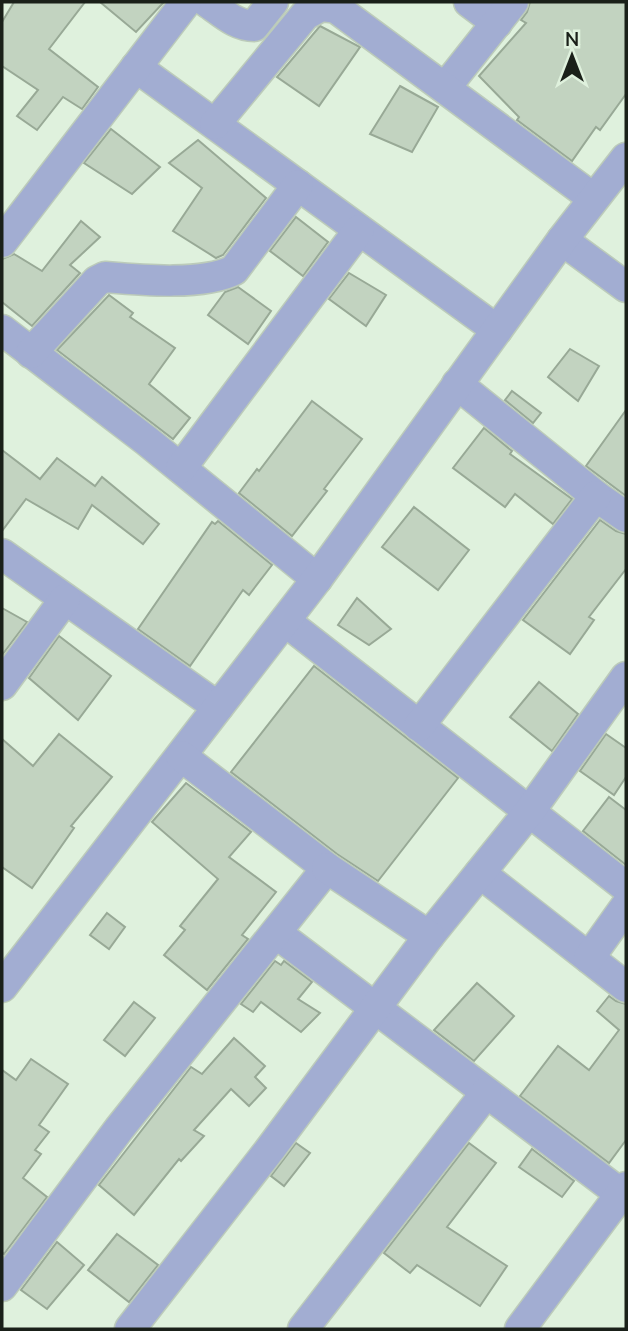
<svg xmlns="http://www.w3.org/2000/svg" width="628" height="1331" viewBox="0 0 628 1331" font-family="'Nunito Sans',sans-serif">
<rect width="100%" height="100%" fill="#dff1dd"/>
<!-- building -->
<g fill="#c2d3c0" stroke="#98a996" stroke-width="2">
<polygon points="14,2 85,2 49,49 98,87 82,109 63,97 37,130 17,116 38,90 2,66 2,22"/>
<polygon points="100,2 164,2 136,32"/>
<polygon points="530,2 626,2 626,94 600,130 596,127 572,161 517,120 519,117 479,76 526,23 521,20 527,12"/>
<polygon points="320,26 360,47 319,106 277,77"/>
<polygon points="400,86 438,107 412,152 370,134"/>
<polygon points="111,129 160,167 132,194 84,163"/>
<polygon points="198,140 266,198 223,255 216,258 173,231 202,188 169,163"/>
<polygon points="296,217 328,242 303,276 270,251"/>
<polygon points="81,221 100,237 70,265 80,273 32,326 2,302 2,259 14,254 42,271"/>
<polygon points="349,273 386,295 366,326 329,299"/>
<polygon points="238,287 271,311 248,344 208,315 225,292"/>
<polygon points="109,295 133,313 130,317 175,348 149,384 190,418 173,439 57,350"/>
<polygon points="570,349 599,366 578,401 548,377"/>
<polygon points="512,391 541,413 533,423 505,400"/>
<polygon points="312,401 362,439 324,489 327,491 292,536 239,493 257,469 259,471"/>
<polygon points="626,410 626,496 586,466"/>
<polygon points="484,428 512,451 510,454 572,499 553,524 515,494 505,507 453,468"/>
<polygon points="2,450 40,479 57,458 95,486 102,477 159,524 143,544 92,505 78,529 26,499 2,531"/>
<polygon points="414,507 469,550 438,590 382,547"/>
<polygon points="600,520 616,531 626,534 626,569 589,617 594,620 570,654 523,620"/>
<polygon points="218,521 272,565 249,595 243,590 190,666 138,629 212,522 215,524"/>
<polygon points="357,598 391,629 369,645 338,625"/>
<polygon points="2,608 27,622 2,655"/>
<polygon points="59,636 111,676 78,720 29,678"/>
<polygon points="314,666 458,778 378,881 337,854 231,772"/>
<polygon points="539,682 578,714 552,751 510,717"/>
<polygon points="59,734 112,777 71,826 74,828 32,888 2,867 2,739 33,766"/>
<polygon points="606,734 626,748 626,777 614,795 580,771"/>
<polygon points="186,783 251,832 229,857 276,892 242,935 248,939 207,990 164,955 185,930 180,926 218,879 152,822"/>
<polygon points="609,797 626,810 626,865 583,831"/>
<polygon points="107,913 125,927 109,949 90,935"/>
<polygon points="275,961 281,965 284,961 312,982 298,999 320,1013 301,1032 261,1002 253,1012 241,1004"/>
<polygon points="477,983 514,1016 474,1061 434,1030"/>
<polygon points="609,996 616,1001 626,1004 626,1140 609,1163 520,1096 558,1046 589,1070 619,1030 597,1011"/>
<polygon points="134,1002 155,1018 125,1056 104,1040"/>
<polygon points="234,1038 265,1066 255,1077 266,1088 249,1106 231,1089 194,1130 204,1136 181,1161 179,1159 134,1215 99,1185 191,1067 202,1074"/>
<polygon points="31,1059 68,1084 39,1125 49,1132 35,1150 41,1154 23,1178 47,1197 4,1254 2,1252 2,1070 16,1080"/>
<polygon points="296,1143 310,1153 284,1186 271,1176"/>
<polygon points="469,1143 496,1163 447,1227 507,1266 480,1306 417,1265 410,1273 384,1253"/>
<polygon points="532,1149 574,1181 562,1197 519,1167"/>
<polygon points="117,1234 158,1265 129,1302 88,1270"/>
<polygon points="57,1242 84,1265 47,1309 21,1290"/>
</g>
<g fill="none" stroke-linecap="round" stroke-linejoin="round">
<defs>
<g id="minor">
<path d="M207 2C222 12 236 26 254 26L273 2"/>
<polyline points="469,2 497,23"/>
<polyline points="136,67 497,330"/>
<polyline points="445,88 513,2"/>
<polyline points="215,124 305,15 321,6 336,8 593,198"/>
<polyline points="562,240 626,287"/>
<polyline points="2,242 186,2"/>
<polyline points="2,330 147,441 317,579"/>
<path d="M31 353 97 281 105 277C140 280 203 286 234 270L298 185"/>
<polyline points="457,384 596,496 626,517"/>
<polyline points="181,468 359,230"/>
<polyline points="2,554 218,707"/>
<polyline points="285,621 626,887"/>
<polyline points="2,685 65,599"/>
<polyline points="419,726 596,496"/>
<polyline points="480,873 626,987"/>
<polyline points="276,933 621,1194"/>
<polyline points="429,936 529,812 626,677"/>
<polyline points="589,958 626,906"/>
<polyline points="2,987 317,579 562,240 626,158"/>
<polyline points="2,1286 119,1129 327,868 181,756"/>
<polyline points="130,1329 271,1148 429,936 327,868"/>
<polyline points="303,1329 486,1093"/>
<polyline points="520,1329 626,1187"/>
</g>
</defs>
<!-- minor casing -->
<use href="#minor" stroke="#bccbba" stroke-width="33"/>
<!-- minor -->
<use href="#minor" stroke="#a2add2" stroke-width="30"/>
</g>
<!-- border -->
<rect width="628" height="1331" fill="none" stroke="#1a2019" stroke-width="7"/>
<!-- north arrow -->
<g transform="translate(572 56)" stroke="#dff1dd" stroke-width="5" paint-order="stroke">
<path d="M0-5L12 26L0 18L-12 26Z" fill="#1a2019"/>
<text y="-10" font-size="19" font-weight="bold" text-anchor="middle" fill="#1a2019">N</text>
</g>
</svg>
